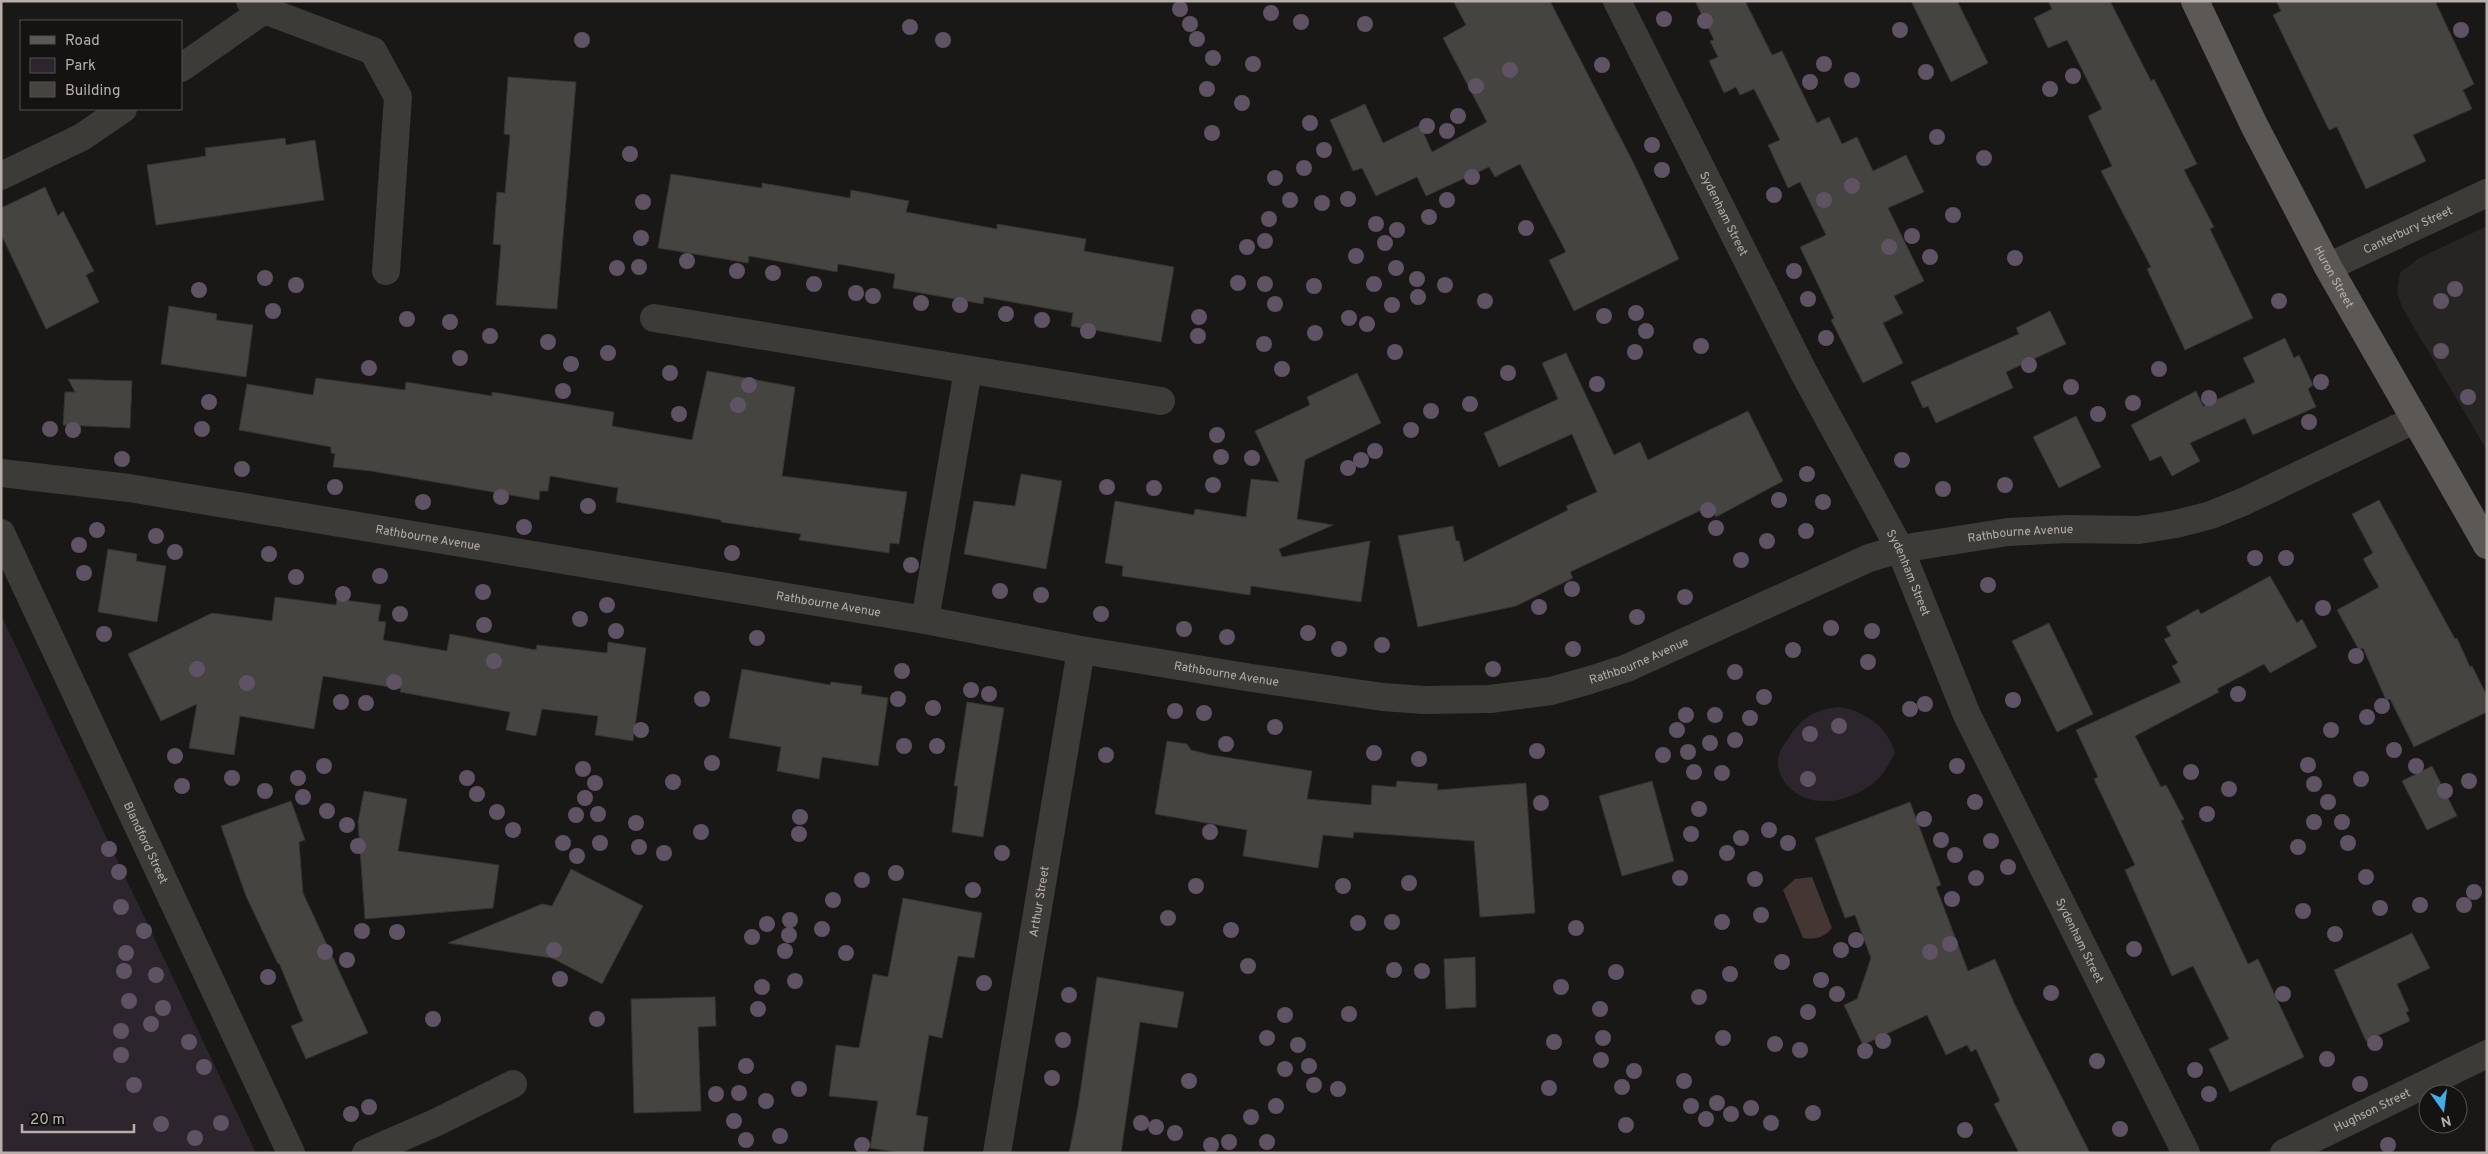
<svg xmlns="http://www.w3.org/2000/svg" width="2488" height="1154" viewBox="0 0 2488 1154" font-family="Overpass,sans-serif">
<rect width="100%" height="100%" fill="#191817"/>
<!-- built -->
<polygon fill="#262523" points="2487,226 2487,450 2402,307 2397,292 2400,273 2419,258"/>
<!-- green -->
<g fill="#2c252d">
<polygon points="1,615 256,1153 1,1153"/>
<path d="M1840 707C1866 712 1888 727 1895 753 1890 762 1885 772 1878 779 1855 801 1813 812 1789 787 1782 780 1777 770 1778 760 1779 751 1785 743 1790 736 1804 715 1815 710 1840 707Z"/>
</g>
<!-- water -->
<path fill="#433633" d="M1812 877 1832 928C1823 938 1816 940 1803 938L1783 890 1795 879Z"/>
<!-- building -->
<g fill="#464441" stroke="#353331">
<polygon points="1453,1 1550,1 1634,164 1679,259 1574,311 1549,260 1566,252 1520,164 1495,177 1489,167 1426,196 1417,177 1376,196 1362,168 1353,171 1330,120 1365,104 1383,143 1420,125 1432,152 1487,122 1443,38 1466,25"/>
<polygon points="1695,1 1745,1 1772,55 1782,51 1817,123 1829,117 1842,144 1857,137 1873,171 1906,155 1924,192 1888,208 1924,281 1894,296 1903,313 1883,323 1903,363 1863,383 1831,320 1834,318 1800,247 1826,235 1800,182 1788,188 1768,145 1780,140 1754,89 1740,95 1736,87 1724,93 1709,61 1718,57 1710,41 1714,40"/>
<polygon points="1911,1 1957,1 1988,63 1951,82"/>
<polygon points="2048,1 2110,1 2151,81 2154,79 2197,164 2184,170 2214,227 2210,229 2253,318 2185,350 2147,269 2151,267 2101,171 2112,166 2088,116 2102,109 2067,40 2048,48 2034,18 2052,9"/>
<polygon points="2276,1 2435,1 2474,84 2463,90 2472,109 2413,135 2426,161 2366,189 2337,127 2329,130 2273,15 2281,11"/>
<polygon points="508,77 576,82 557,309 496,305 501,245 493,244 497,192 505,193 510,135 504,134"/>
<polygon points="285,138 286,145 315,140 324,200 156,225 147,165 206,156 205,148"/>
<polygon points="671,174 762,188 762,183 850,198 851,190 909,201 906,212 997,229 997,224 1086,239 1084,251 1174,267 1161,342 1071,326 1073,313 984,297 983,304 893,288 895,274 838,264 837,272 749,256 748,263 658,248"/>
<polygon points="45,187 58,216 63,211 94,271 86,275 99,302 46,329 1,234 1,208"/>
<polygon points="169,306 217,314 216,320 253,325 246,377 161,364"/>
<polygon points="2050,311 2066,344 2006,372 2013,388 1936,423 1928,406 1923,408 1911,382 2019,334 2016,328"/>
<polygon points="2285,338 2294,358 2299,355 2313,385 2308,389 2316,407 2253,435 2245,418 2190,443 2200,461 2172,476 2161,456 2150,461 2131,425 2196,391 2203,406 2255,382 2243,358"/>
<polygon points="1566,353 1614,455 1640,442 1648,460 1748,411 1783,481 1716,517 1710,506 1570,572 1573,578 1516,606 1418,627 1398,536 1453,526 1456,541 1459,541 1464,562 1568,510 1566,506 1597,492 1572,434 1499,467 1484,433 1558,399 1542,363"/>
<polygon points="707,371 795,387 782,476 907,492 899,544 890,543 889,553 799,540 801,534 721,522 721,520 616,502 618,488 550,476 548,491 540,491 539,500 371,471 333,467 335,454 331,453 331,447 239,430 247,384 313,395 316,378 405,390 406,382 492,396 492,392 614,412 612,426 692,440"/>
<polygon points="1357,373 1381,423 1305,460 1297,519 1333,525 1279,549 1282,557 1370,541 1361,602 1251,586 1250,595 1122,576 1123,566 1105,563 1115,501 1194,515 1195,509 1246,517 1251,479 1279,482 1255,431 1310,405 1307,397"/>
<polygon points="68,379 132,381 130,428 63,425 65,392 75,392"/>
<polygon points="2076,416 2101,467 2059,488 2033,437"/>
<polygon points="1021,474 1062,481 1046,569 964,554 974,501 1015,506"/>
<polygon points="2379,500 2455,639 2457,638 2470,667 2472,666 2487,696 2487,712 2414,747 2390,699 2386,700 2363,648 2359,650 2337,610 2379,587 2363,559 2373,553 2352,514"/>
<polygon points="108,549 137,554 136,561 166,566 157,622 98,612"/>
<polygon points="2270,576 2297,623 2302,619 2317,647 2270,673 2264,664 2217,689 2219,692 2135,736 2161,787 2166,785 2184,819 2181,821 2248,964 2258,959 2304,1057 2230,1092 2209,1049 2229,1039 2193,966 2172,976 2125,870 2135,865 2094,779 2098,777 2076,730 2181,682 2172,666 2178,663 2164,639 2171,636 2166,627 2198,609 2201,614"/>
<polygon points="275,597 336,605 337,599 381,605 378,621 386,622 383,640 447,651 450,634 536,650 537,645 607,653 608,642 646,648 633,741 595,735 598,716 542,709 536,736 506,730 510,712 400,692 401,689 323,676 314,729 240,716 234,755 189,748 197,704 161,721 128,654 212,613 272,621"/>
<polygon points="2049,623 2093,714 2057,732 2012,641"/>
<polygon points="742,669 830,685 831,682 862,686 861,694 888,698 878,766 822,757 819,779 777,771 781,747 729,738"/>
<polygon points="967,702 1004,708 983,837 952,832 958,786 954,786"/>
<polygon points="1167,741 1187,744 1191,750 1211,755 1312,771 1307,799 1371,805 1372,785 1396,787 1397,781 1438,784 1437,790 1526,783 1535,913 1480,917 1474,841 1354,832 1353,838 1323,835 1318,868 1243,856 1247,830 1155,814"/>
<polygon points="2432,766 2457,816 2427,830 2402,781"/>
<polygon points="1652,781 1674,861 1622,876 1599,796"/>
<polygon points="364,791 407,799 398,851 499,865 493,908 365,919 358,822"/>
<polygon points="291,801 305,840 299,842 303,893 368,1033 306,1059 291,1026 303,1021 279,963 278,964 246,896 221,826"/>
<polygon points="1910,802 1941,885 1936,887 1968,971 1995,959 2015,1005 2090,1153 2019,1153 1994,1104 2000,1101 1976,1049 1971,1052 1967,1045 1946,1055 1927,1015 1863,1045 1844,1005 1857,999 1871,958 1855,915 1845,918 1815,838"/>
<polygon points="571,869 643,906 602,984 552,958 448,943 542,904 552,906"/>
<polygon points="903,898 982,913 974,958 958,956 942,1038 929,1035 916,1115 928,1117 923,1153 902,1153 870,1148 878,1101 829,1096 836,1045 859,1048 873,974 888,977"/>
<polygon points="2412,933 2430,968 2397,984 2409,1011 2406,1012 2410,1021 2366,1041 2334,970"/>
<polygon points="1475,957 1476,1007 1446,1009 1444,959"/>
<polygon points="1097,977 1184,992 1177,1028 1140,1022 1121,1153 1069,1153 1078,1107"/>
<polygon points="715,997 716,1026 698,1027 701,1111 634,1113 631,999"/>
</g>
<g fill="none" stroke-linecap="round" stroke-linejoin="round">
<!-- minor -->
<g stroke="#3d3b38" stroke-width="28">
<path id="s1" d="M1617 1 1804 373 1900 549 1967 715 2186 1153"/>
<polyline points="264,10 373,51 398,97 386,271"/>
<polyline points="181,68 264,10 250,1"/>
<polyline points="1,176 82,137 123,109"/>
<path id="s2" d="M2328 267 2487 193"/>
<polyline points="654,318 1161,401"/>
<path id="s3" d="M1 473 129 488 925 620 1081 650 1252 678 1383 697 1424 700 1490 699 1551 691 1590 680 1627 668 1869 558 1900 549 2008 532 2067 529 2139 530 2176 524 2211 515 2245 501 2414 420"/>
<path id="s4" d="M1 533 291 1153"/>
<polyline points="925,620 968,370"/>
<polyline points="366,1153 437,1122 513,1084"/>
<path id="s5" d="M997 1153 1081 650"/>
<path id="s6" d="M2284 1153 2487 1054"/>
</g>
<!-- major -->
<path stroke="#5c5855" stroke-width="28" id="s7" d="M2195 1 2254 125 2328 267 2487 545"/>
</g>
<!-- trees -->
<g fill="#5f5363">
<circle cx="1180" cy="9" r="8"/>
<circle cx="1271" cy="13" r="8"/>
<circle cx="1664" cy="19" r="8"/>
<circle cx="1705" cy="21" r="8"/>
<circle cx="1301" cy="22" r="8"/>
<circle cx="1190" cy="24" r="8"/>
<circle cx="1365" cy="24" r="8"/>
<circle cx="910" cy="27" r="8"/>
<circle cx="1900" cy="30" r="8"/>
<circle cx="2461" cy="30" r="8"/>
<circle cx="1197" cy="39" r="8"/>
<circle cx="582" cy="40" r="8"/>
<circle cx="943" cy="40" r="8"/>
<circle cx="1213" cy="58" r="8"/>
<circle cx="1253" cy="64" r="8"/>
<circle cx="1824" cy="64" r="8"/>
<circle cx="1602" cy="65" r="8"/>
<circle cx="1510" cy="70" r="8"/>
<circle cx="1926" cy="72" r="8"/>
<circle cx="2073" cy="76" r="8"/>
<circle cx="1852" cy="80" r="8"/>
<circle cx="1810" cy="82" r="8"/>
<circle cx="1476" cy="86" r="8"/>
<circle cx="1207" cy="89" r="8"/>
<circle cx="2050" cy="89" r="8"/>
<circle cx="1242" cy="103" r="8"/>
<circle cx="1458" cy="116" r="8"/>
<circle cx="1310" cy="123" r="8"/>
<circle cx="1427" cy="126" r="8"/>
<circle cx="1447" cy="131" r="8"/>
<circle cx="1212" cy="133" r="8"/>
<circle cx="1937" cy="137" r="8"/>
<circle cx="1652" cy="145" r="8"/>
<circle cx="1324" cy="150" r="8"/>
<circle cx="630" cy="154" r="8"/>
<circle cx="1984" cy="158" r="8"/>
<circle cx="1304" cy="168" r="8"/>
<circle cx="1662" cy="170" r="8"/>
<circle cx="1472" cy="177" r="8"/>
<circle cx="1275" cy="178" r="8"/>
<circle cx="1852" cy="186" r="8"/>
<circle cx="1774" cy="195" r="8"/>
<circle cx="1348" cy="199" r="8"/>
<circle cx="1290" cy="200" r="8"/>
<circle cx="1447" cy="200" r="8"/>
<circle cx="1824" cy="200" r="8"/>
<circle cx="643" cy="202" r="8"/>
<circle cx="1322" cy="203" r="8"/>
<circle cx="1953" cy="215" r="8"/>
<circle cx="1429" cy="217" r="8"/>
<circle cx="1269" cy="219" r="8"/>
<circle cx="1376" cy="224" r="8"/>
<circle cx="1526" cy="228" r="8"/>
<circle cx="1397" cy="230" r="8"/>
<circle cx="1912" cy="236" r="8"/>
<circle cx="641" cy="238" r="8"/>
<circle cx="1265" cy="241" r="8"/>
<circle cx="1385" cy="243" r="8"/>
<circle cx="1247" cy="247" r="8"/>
<circle cx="1889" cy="247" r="8"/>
<circle cx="1356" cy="256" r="8"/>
<circle cx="1930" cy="257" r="8"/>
<circle cx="2015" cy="258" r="8"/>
<circle cx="687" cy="261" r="8"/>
<circle cx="639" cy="267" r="8"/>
<circle cx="617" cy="268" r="8"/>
<circle cx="1396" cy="268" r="8"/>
<circle cx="737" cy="271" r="8"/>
<circle cx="1794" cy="271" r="8"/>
<circle cx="773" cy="273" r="8"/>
<circle cx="265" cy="278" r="8"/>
<circle cx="1417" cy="279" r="8"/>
<circle cx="1238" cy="283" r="8"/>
<circle cx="814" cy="284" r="8"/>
<circle cx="1265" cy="284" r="8"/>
<circle cx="1374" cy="284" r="8"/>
<circle cx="296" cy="285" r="8"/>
<circle cx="1445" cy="285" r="8"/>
<circle cx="1314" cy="286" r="8"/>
<circle cx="2455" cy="289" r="8"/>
<circle cx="199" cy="290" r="8"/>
<circle cx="856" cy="293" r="8"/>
<circle cx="873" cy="296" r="8"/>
<circle cx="1418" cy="297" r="8"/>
<circle cx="1808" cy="299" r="8"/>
<circle cx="1485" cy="301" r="8"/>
<circle cx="2279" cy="301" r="8"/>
<circle cx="2441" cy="301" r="8"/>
<circle cx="921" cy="303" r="8"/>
<circle cx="1275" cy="304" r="8"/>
<circle cx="960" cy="305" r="8"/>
<circle cx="1392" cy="305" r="8"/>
<circle cx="273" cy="311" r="8"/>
<circle cx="1636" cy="313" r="8"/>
<circle cx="1006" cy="314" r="8"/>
<circle cx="1604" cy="316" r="8"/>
<circle cx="1199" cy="317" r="8"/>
<circle cx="1349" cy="318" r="8"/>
<circle cx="407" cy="319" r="8"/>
<circle cx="1042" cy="320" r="8"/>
<circle cx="450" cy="322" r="8"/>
<circle cx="1367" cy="324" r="8"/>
<circle cx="1088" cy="331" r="8"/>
<circle cx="1646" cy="331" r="8"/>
<circle cx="1315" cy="333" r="8"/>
<circle cx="490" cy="336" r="8"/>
<circle cx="1198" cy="336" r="8"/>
<circle cx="1826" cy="338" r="8"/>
<circle cx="548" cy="342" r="8"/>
<circle cx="1264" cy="344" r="8"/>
<circle cx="1701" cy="346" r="8"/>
<circle cx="2441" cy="351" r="8"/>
<circle cx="1395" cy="352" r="8"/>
<circle cx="1635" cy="352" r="8"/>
<circle cx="608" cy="353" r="8"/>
<circle cx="460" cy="358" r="8"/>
<circle cx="571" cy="364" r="8"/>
<circle cx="2029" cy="365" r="8"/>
<circle cx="369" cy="368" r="8"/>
<circle cx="1282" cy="369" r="8"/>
<circle cx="2159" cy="369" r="8"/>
<circle cx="670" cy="373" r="8"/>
<circle cx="1508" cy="373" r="8"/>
<circle cx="2321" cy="382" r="8"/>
<circle cx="1597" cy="384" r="8"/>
<circle cx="749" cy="385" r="8"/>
<circle cx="2071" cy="387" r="8"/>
<circle cx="563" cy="391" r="8"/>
<circle cx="2468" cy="397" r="8"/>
<circle cx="2209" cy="398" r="8"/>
<circle cx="209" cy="402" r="8"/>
<circle cx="2133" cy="403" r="8"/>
<circle cx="1470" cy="404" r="8"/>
<circle cx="738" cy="405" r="8"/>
<circle cx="1431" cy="411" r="8"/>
<circle cx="679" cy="414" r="8"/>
<circle cx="2098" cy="414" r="8"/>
<circle cx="2309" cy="422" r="8"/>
<circle cx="50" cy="429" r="8"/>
<circle cx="202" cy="429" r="8"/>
<circle cx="73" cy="430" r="8"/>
<circle cx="1411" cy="430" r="8"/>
<circle cx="1217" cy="435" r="8"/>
<circle cx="1375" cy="451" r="8"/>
<circle cx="1221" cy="457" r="8"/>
<circle cx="1252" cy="458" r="8"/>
<circle cx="122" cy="459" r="8"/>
<circle cx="1361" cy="460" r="8"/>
<circle cx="1902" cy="460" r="8"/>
<circle cx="1348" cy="468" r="8"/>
<circle cx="242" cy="469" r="8"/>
<circle cx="1807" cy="474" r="8"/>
<circle cx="1213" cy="485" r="8"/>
<circle cx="2005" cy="485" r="8"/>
<circle cx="335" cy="487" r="8"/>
<circle cx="1107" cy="487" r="8"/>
<circle cx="1154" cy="488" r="8"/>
<circle cx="1943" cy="489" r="8"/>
<circle cx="501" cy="497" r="8"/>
<circle cx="1779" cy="500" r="8"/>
<circle cx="423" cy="502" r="8"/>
<circle cx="1823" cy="502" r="8"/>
<circle cx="588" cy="506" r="8"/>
<circle cx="1708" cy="510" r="8"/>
<circle cx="524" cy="527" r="8"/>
<circle cx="1716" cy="528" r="8"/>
<circle cx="97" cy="530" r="8"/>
<circle cx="1806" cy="531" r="8"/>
<circle cx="156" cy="536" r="8"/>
<circle cx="1767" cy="541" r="8"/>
<circle cx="79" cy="545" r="8"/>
<circle cx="175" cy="552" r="8"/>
<circle cx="732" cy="553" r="8"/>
<circle cx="269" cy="554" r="8"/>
<circle cx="2255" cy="558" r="8"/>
<circle cx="2286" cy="558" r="8"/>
<circle cx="1741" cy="560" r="8"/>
<circle cx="911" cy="565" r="8"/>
<circle cx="84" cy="573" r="8"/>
<circle cx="380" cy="576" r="8"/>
<circle cx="296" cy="577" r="8"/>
<circle cx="1988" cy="585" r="8"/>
<circle cx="1572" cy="589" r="8"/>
<circle cx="1000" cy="591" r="8"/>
<circle cx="483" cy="592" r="8"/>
<circle cx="343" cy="594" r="8"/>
<circle cx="1041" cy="595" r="8"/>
<circle cx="1685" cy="597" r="8"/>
<circle cx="607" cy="605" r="8"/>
<circle cx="1539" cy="607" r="8"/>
<circle cx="2323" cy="608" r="8"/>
<circle cx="400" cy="614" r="8"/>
<circle cx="1101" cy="614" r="8"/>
<circle cx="1637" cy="617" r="8"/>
<circle cx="580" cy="619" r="8"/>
<circle cx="484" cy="625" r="8"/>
<circle cx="1831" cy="628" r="8"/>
<circle cx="1184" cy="629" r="8"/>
<circle cx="616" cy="631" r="8"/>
<circle cx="1872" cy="631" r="8"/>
<circle cx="1308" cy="633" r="8"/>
<circle cx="104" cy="634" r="8"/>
<circle cx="1227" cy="637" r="8"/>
<circle cx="757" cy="638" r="8"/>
<circle cx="1382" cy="645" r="8"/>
<circle cx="1339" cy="649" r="8"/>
<circle cx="1573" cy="649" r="8"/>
<circle cx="1793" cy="650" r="8"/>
<circle cx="2356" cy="656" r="8"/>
<circle cx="494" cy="661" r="8"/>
<circle cx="1868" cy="662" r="8"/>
<circle cx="197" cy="669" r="8"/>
<circle cx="1493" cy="669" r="8"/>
<circle cx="902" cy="671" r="8"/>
<circle cx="1735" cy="672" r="8"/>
<circle cx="394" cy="682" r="8"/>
<circle cx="247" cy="683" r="8"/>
<circle cx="971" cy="690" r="8"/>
<circle cx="989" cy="694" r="8"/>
<circle cx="2238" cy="694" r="8"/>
<circle cx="1764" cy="697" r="8"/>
<circle cx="702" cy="699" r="8"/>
<circle cx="898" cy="699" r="8"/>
<circle cx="2013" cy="700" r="8"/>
<circle cx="341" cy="702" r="8"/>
<circle cx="366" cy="703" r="8"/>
<circle cx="1925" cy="704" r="8"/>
<circle cx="2382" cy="706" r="8"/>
<circle cx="933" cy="708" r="8"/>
<circle cx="1910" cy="709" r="8"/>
<circle cx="1175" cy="711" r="8"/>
<circle cx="1204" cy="713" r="8"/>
<circle cx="1686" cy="715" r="8"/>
<circle cx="1715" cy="715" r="8"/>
<circle cx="2367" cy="717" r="8"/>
<circle cx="1750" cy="718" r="8"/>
<circle cx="1839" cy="726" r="8"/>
<circle cx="1275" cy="727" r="8"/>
<circle cx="641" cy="730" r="8"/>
<circle cx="1677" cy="730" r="8"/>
<circle cx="2331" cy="730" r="8"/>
<circle cx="1810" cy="734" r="8"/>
<circle cx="1735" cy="740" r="8"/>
<circle cx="1710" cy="743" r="8"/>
<circle cx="1226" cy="744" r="8"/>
<circle cx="904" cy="746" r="8"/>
<circle cx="937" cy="746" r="8"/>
<circle cx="2394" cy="750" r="8"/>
<circle cx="1537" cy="751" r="8"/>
<circle cx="1688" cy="752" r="8"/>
<circle cx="1374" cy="753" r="8"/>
<circle cx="1106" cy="755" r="8"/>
<circle cx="1663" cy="755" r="8"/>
<circle cx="175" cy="756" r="8"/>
<circle cx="1419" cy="759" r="8"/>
<circle cx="712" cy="763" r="8"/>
<circle cx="2308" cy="765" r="8"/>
<circle cx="324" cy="766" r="8"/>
<circle cx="1957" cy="766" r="8"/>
<circle cx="2416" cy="766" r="8"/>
<circle cx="583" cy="769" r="8"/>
<circle cx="1694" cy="772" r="8"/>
<circle cx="2191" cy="772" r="8"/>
<circle cx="1722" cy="773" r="8"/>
<circle cx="232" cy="778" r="8"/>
<circle cx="298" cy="778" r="8"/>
<circle cx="467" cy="778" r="8"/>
<circle cx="1808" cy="779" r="8"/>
<circle cx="2361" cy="779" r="8"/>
<circle cx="2469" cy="781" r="8"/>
<circle cx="673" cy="782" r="8"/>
<circle cx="595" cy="783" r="8"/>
<circle cx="2314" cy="784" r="8"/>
<circle cx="182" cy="786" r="8"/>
<circle cx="2229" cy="789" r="8"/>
<circle cx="265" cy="791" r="8"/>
<circle cx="2445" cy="791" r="8"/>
<circle cx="477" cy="794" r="8"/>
<circle cx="303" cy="797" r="8"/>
<circle cx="585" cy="798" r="8"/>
<circle cx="1975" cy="802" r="8"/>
<circle cx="2328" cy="802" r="8"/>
<circle cx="1541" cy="803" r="8"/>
<circle cx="1699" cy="809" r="8"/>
<circle cx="327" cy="811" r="8"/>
<circle cx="497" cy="812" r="8"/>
<circle cx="598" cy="814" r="8"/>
<circle cx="2207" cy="814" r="8"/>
<circle cx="576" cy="815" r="8"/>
<circle cx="800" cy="817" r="8"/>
<circle cx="1924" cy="819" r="8"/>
<circle cx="2314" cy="822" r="8"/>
<circle cx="2342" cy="822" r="8"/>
<circle cx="636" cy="823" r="8"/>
<circle cx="347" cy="825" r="8"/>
<circle cx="513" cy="830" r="8"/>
<circle cx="1769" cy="830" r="8"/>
<circle cx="701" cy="832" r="8"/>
<circle cx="1210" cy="832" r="8"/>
<circle cx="799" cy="834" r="8"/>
<circle cx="1691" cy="834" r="8"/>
<circle cx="1741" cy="838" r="8"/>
<circle cx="1941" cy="840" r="8"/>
<circle cx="1991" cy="841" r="8"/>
<circle cx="563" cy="843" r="8"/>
<circle cx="600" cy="843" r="8"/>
<circle cx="1788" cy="843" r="8"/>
<circle cx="2348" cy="843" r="8"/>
<circle cx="358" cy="846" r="8"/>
<circle cx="639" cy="847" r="8"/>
<circle cx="2298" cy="847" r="8"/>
<circle cx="109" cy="849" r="8"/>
<circle cx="664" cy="853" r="8"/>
<circle cx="1002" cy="853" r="8"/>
<circle cx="1727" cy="853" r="8"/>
<circle cx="1955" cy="855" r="8"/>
<circle cx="577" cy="856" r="8"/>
<circle cx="2008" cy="867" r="8"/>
<circle cx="119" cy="872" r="8"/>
<circle cx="896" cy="873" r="8"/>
<circle cx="2366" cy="877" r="8"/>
<circle cx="1680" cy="878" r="8"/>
<circle cx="1976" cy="878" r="8"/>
<circle cx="1755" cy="879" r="8"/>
<circle cx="862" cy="880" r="8"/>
<circle cx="1409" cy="883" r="8"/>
<circle cx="1196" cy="886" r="8"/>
<circle cx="1343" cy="886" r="8"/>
<circle cx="973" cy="890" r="8"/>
<circle cx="2474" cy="892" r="8"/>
<circle cx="1952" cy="899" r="8"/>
<circle cx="833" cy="900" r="8"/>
<circle cx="2420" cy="905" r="8"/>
<circle cx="2464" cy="905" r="8"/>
<circle cx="121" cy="907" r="8"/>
<circle cx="2380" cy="908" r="8"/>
<circle cx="2303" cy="911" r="8"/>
<circle cx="1761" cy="915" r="8"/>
<circle cx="1168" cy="918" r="8"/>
<circle cx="790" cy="920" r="8"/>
<circle cx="1392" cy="922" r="8"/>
<circle cx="1722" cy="922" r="8"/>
<circle cx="1358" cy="923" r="8"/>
<circle cx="767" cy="924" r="8"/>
<circle cx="1576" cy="928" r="8"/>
<circle cx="822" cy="929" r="8"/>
<circle cx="1231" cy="930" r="8"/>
<circle cx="144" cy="931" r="8"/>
<circle cx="362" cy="931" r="8"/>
<circle cx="397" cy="932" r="8"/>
<circle cx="2335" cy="934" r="8"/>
<circle cx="789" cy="935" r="8"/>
<circle cx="752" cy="937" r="8"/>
<circle cx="1856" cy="940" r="8"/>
<circle cx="1950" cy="944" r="8"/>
<circle cx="2134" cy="949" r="8"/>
<circle cx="554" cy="950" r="8"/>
<circle cx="1841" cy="950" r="8"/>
<circle cx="785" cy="951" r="8"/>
<circle cx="325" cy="952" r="8"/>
<circle cx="1930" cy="952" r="8"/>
<circle cx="126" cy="953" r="8"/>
<circle cx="846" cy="953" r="8"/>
<circle cx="347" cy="960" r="8"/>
<circle cx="1782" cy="962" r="8"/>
<circle cx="1248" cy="966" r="8"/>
<circle cx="1394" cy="970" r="8"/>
<circle cx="124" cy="971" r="8"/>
<circle cx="1422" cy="971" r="8"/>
<circle cx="1616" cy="972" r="8"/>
<circle cx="1730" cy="974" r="8"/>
<circle cx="156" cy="975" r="8"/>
<circle cx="268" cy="977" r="8"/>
<circle cx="560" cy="979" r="8"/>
<circle cx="1821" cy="980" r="8"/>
<circle cx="795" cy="981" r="8"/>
<circle cx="984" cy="983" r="8"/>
<circle cx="762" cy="987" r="8"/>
<circle cx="1561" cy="987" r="8"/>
<circle cx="2051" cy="993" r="8"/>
<circle cx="1837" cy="994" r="8"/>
<circle cx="2283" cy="994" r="8"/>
<circle cx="1069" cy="995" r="8"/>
<circle cx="1699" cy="997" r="8"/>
<circle cx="129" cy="1001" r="8"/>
<circle cx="163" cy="1008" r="8"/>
<circle cx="758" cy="1009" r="8"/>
<circle cx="1600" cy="1009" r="8"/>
<circle cx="1808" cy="1012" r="8"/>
<circle cx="1349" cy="1014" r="8"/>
<circle cx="1285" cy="1015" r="8"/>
<circle cx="433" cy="1019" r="8"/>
<circle cx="597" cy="1019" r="8"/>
<circle cx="151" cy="1024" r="8"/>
<circle cx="121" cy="1031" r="8"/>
<circle cx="1267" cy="1038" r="8"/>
<circle cx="1603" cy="1038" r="8"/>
<circle cx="1723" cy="1038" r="8"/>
<circle cx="1063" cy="1040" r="8"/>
<circle cx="1883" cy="1041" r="8"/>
<circle cx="189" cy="1042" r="8"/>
<circle cx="1554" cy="1042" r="8"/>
<circle cx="2375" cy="1043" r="8"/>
<circle cx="1775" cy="1044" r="8"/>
<circle cx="1298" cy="1045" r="8"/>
<circle cx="1800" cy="1050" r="8"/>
<circle cx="1865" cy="1051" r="8"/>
<circle cx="121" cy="1055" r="8"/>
<circle cx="2327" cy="1059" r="8"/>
<circle cx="1601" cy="1060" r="8"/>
<circle cx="2097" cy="1061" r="8"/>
<circle cx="746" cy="1066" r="8"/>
<circle cx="1309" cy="1066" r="8"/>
<circle cx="204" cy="1067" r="8"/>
<circle cx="1285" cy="1069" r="8"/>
<circle cx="2195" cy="1070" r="8"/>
<circle cx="1634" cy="1071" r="8"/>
<circle cx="1052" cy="1078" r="8"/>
<circle cx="1189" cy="1081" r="8"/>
<circle cx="1684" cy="1081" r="8"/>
<circle cx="2360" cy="1084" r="8"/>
<circle cx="134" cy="1085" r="8"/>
<circle cx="1314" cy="1085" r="8"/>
<circle cx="1622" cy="1087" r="8"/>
<circle cx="1549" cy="1088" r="8"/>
<circle cx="799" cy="1089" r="8"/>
<circle cx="1338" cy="1089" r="8"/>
<circle cx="739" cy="1093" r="8"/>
<circle cx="716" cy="1094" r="8"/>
<circle cx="2209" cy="1094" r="8"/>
<circle cx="766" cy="1101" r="8"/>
<circle cx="1717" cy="1103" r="8"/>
<circle cx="1276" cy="1106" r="8"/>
<circle cx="1691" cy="1106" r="8"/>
<circle cx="369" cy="1107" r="8"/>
<circle cx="1751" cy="1108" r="8"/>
<circle cx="1813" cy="1113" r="8"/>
<circle cx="351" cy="1114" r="8"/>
<circle cx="1731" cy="1114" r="8"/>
<circle cx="1251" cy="1117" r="8"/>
<circle cx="1706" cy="1119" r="8"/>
<circle cx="734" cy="1121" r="8"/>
<circle cx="221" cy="1123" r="8"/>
<circle cx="1141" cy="1123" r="8"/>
<circle cx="1771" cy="1123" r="8"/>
<circle cx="161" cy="1124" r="8"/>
<circle cx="1626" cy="1125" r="8"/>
<circle cx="1156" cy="1127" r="8"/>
<circle cx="2120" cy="1129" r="8"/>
<circle cx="1965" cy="1130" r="8"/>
<circle cx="1175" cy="1133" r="8"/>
<circle cx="780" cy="1136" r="8"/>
<circle cx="195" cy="1138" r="8"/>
<circle cx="746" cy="1140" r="8"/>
<circle cx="1229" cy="1142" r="8"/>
<circle cx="1267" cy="1142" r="8"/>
<circle cx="862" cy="1145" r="8"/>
<circle cx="1211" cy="1145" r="8"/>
<circle cx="2388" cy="1145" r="8"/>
</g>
<g text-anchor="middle" stroke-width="4" stroke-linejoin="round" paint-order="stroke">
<!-- street labels -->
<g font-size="12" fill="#b8afaa" stroke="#141312">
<text dy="4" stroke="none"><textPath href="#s1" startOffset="238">Sydenham Street</textPath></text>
<text dy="4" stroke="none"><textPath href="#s2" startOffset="88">Canterbury Street</textPath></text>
<text dy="4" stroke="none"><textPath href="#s7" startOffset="309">Huron Street</textPath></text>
<text dy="4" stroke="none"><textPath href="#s3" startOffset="2068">Rathbourne Avenue</textPath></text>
<text dy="4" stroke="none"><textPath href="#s3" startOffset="432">Rathbourne Avenue</textPath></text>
<text dy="4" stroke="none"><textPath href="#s1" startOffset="642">Sydenham Street</textPath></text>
<text dy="4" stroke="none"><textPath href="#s3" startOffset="838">Rathbourne Avenue</textPath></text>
<text dy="4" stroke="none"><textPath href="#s3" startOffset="1662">Rathbourne Avenue</textPath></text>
<text dy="4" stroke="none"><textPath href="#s3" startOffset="1242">Rathbourne Avenue</textPath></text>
<text dy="4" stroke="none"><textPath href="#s4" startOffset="342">Blandford Street</textPath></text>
<text dy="4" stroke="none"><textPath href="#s5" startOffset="255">Arthur Street</textPath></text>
<text dy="4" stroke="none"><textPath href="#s1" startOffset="1048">Sydenham Street</textPath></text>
<text dy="4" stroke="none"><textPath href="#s6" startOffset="98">Hughson Street</textPath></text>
</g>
</g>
<!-- border -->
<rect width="2488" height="1154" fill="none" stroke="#b8afaa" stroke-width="5"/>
<!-- legend -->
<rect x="20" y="20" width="162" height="90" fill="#141312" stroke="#56514f"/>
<rect x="30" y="36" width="25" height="8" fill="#5c5855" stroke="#56514f"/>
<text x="65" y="45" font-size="15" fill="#b8afaa">Road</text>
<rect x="30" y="58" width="25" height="15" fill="#2c252d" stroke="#56514f"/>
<text x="65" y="70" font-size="15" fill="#b8afaa">Park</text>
<rect x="30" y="82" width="25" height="15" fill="#464441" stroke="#56514f"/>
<text x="65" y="95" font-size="15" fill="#b8afaa">Building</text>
<!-- north arrow -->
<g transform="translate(2443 1109) rotate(166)"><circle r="24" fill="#141312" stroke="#56514f"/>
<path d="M0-4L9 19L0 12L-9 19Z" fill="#44ade3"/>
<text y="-8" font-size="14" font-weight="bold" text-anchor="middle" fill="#b8afaa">N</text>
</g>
<!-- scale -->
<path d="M22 1124v8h112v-8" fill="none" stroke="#b8afaa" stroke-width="2.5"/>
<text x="30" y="1124" font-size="15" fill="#b8afaa" stroke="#141312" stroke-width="4" paint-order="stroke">20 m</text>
</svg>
